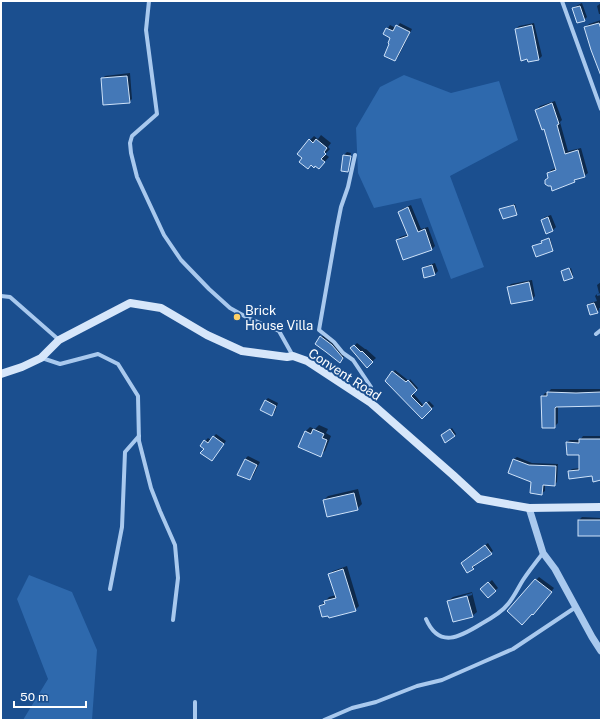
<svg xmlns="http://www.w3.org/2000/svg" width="602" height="721" viewBox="0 0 602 721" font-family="'Public Sans',sans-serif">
<rect width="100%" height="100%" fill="#1b4f8f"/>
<!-- green -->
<g fill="#2e69ad">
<polygon points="404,75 451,93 499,81 518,140 450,176 484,267 451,279 421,198 374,208 358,173 356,128 380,87"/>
<polygon points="29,575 72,592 97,650 92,720 23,720 48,679 17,599"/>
</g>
<!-- shadow -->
<g fill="#0007" fill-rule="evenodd">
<polygon points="582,3 587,17 584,20 573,8 576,6"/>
<polygon points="601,3 601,14 599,14 597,6"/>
<polygon points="601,20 601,72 585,28 589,24"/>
<polygon points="400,23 412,29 398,57 395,60 391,43 391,38 384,34 390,25 396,28"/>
<polygon points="534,23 542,56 539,59 516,29 519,26"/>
<polygon points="130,73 132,99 129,102 102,79 105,76"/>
<polygon points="555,101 562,120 560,122 568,151 581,148 588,173 584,176 578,178 574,181 549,178 548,173 551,170 556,168 545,128 536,110 540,106"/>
<polygon points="321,135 331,143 328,147 330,149 325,154 329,157 319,168 310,140 314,136 318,139"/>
<polygon points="347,152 351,153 347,169 349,169 347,171 342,170 344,155"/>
<polygon points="515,204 517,213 516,214 500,209"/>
<polygon points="411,205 421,229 428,227 435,246 432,249 404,259 397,240 400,237 409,234 399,212 402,209"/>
<polygon points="551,215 556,227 553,230 547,232 542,220 545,217"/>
<polygon points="550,238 553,249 552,250 543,243 543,240"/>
<polygon points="435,263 438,271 435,274 425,277 423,269 426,266"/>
<polygon points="571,268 573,275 572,277 562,272"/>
<polygon points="532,280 535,296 532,299 508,287 511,284"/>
<polygon points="601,282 601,293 597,294 599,293 597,285"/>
<polygon points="597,294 597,296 601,295 601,308 599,308 599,310 597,312 588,305 590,303 597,301 595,296"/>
<polygon points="324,334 346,354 342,359 316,344"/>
<polygon points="357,343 365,349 366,349 376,358 367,366 352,348"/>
<polygon points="395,370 409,381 410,379 418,388 413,393 424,406 429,401 434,406 422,417 386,381"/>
<polygon points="551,389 601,389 601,405 558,406 558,423 554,427 542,397 545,393 548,393"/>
<polygon points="268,398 278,403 275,412 272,414 265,401"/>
<polygon points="319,425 328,429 326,433 331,436 325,451 320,455 306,431 310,427 315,429"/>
<polygon points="452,428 456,434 455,436 443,434"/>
<polygon points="216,434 226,441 212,460 205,448 201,445 208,438 211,440"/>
<polygon points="583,436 601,436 601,479 593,475 569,471 572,469 580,468 580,454 567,442 570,440 580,440"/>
<polygon points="248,456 260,462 253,476 250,479 245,459"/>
<polygon points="517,457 532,463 558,464 557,482 554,485 545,484 545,491 542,493 532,482 509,473 514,459"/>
<polygon points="358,489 362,504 357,509 324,500 328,496"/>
<polygon points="582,517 601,518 601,535 579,520"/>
<polygon points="488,543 493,551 474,565 475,566 473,568 464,561"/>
<polygon points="347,566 359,606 355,610 321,606 329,597 336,595 329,575 333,571"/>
<polygon points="539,577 554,588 536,611 508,611"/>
<polygon points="492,580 498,588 488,597 482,589"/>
<path d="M472 592 477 612 472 616 448 601 453 597ZM472 593V595L452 601V599Z"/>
</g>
<!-- building -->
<g fill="#4478b7" stroke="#cfe3fa">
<polygon points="580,6 585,21 577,23 572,8"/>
<polygon points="599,23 601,29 601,76 591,50 584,27"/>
<polygon points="396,25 410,32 395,61 384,56 389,44 388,43 390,38 383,34 386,28 393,31"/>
<polygon points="532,25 539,60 528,62 527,59 521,61 515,29"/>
<polygon points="127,76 130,103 103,105 101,78"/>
<polygon points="552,103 559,124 557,125 565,154 578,150 585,177 574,180 575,182 552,191 551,186 548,186 545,184 545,180 548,178 547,173 556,170 544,129 542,130 535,110"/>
<polygon points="309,139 313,143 316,139 327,148 324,152 326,154 321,159 325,162 319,169 315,166 314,168 311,165 308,169 299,162 302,158 297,154"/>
<polygon points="343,155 351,156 348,172 341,171"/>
<polygon points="514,205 517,215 503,219 499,209"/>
<polygon points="408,207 418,232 425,229 432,250 403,260 396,240 408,236 398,212"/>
<polygon points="548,217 553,231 546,234 541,220"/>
<polygon points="549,238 553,251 536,257 532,246 542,243 541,241"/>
<polygon points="432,265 435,275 424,278 422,268"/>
<polygon points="569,268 573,278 564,281 561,271"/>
<polygon points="529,282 533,300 511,304 507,287"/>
<polygon points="594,303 598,313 590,315 587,305"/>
<polygon points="320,336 332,345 343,358 340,363 326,352 315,344"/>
<polygon points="354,345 361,352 362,351 373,362 367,368 350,348"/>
<polygon points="392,371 406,382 408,380 417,390 411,396 422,407 426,402 432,409 422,419 385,381"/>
<polygon points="547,392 576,393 601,392 601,406 556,407 555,408 555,428 542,428 541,396 547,396"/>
<polygon points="265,400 276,406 272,416 260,410"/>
<polygon points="313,429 324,434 322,438 327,440 321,457 298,447 305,431 311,434"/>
<polygon points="450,429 455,436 445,443 441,435"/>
<polygon points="213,436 224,444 212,461 200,453 204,449 200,446 204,440 208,443"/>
<polygon points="579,439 601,439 601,480 593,482 592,476 569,479 568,471 579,470 579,455 567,455 566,442 579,443"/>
<polygon points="245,459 257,465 250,480 237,475"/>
<polygon points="513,459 529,465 556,466 555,486 543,485 542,495 530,493 531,482 508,473"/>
<polygon points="354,493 358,510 327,517 323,500"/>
<rect x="578" y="520" width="23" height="16"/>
<polygon points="485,545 492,554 472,567 474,569 467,573 461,563"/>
<polygon points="343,569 356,611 329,618 328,616 322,617 319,606 325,604 324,601 336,598 328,574"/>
<polygon points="535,579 552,592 533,615 532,614 522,625 507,611"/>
<polygon points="488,582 496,591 488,598 480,589"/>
<polygon points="467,596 473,617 453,622 447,601"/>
</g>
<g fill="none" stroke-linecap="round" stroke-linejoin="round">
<!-- minor -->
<g stroke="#a9c9ee" stroke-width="4">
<polyline points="149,1 146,30 157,114 132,136 130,143 131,153 137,177 164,235 181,260 209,289 230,308 248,318 279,331 293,356"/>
<polyline points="562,1 601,109"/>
<polyline points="355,155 348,187 341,207 337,227 319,330 334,342 343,353 353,360 371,387 371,402"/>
<polyline points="1,296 10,297 59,340"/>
<polyline points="596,334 601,330"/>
<polyline points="42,358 60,364 98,354 118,364 138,396 139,441 151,488 160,511 175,545 178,578 173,620"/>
<polyline points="110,589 122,527 125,452 139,436"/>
<path d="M426 619C439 649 460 637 481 624 490 619 502 612 508 604 514 597 518 588 523 580 529 571 536 562 543 553"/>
<polyline points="195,720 195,702"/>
<polyline points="324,720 352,708 376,702 417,686 442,680 483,662 513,649 576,607"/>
</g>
<!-- tertiary -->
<polyline stroke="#a9c9ee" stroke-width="7" points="529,508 543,553 555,569 592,637 601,651"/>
<!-- secondary -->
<polyline stroke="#d6e6fa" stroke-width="8" points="1,374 22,367 41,358 59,340 130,303 161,308 207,335 242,351 287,357 293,356 307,361 371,403 453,475 479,499 529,508 601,507"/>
</g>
<!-- markers -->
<circle fill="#ffd166" stroke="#1b4f8f" stroke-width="1.5" cx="237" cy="317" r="4"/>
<g text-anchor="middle" stroke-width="4" stroke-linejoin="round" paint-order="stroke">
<!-- poi labels -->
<g font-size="13" fill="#fff" stroke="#1b4f8f" text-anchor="start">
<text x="245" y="315">Brick<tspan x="245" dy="15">House Villa</tspan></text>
</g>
<!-- street labels -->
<g font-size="13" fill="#fff" stroke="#1b4f8f">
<text transform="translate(345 374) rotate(33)" y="5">Convent Road</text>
</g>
</g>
<!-- border -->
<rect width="602" height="721" fill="none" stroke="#ffffff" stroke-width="4"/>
<!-- scale -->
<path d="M14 701v6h72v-6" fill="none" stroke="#ffffff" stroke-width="2"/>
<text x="20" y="701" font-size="12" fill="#ffffff" stroke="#1b4f8f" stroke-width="3" paint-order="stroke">50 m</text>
</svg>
